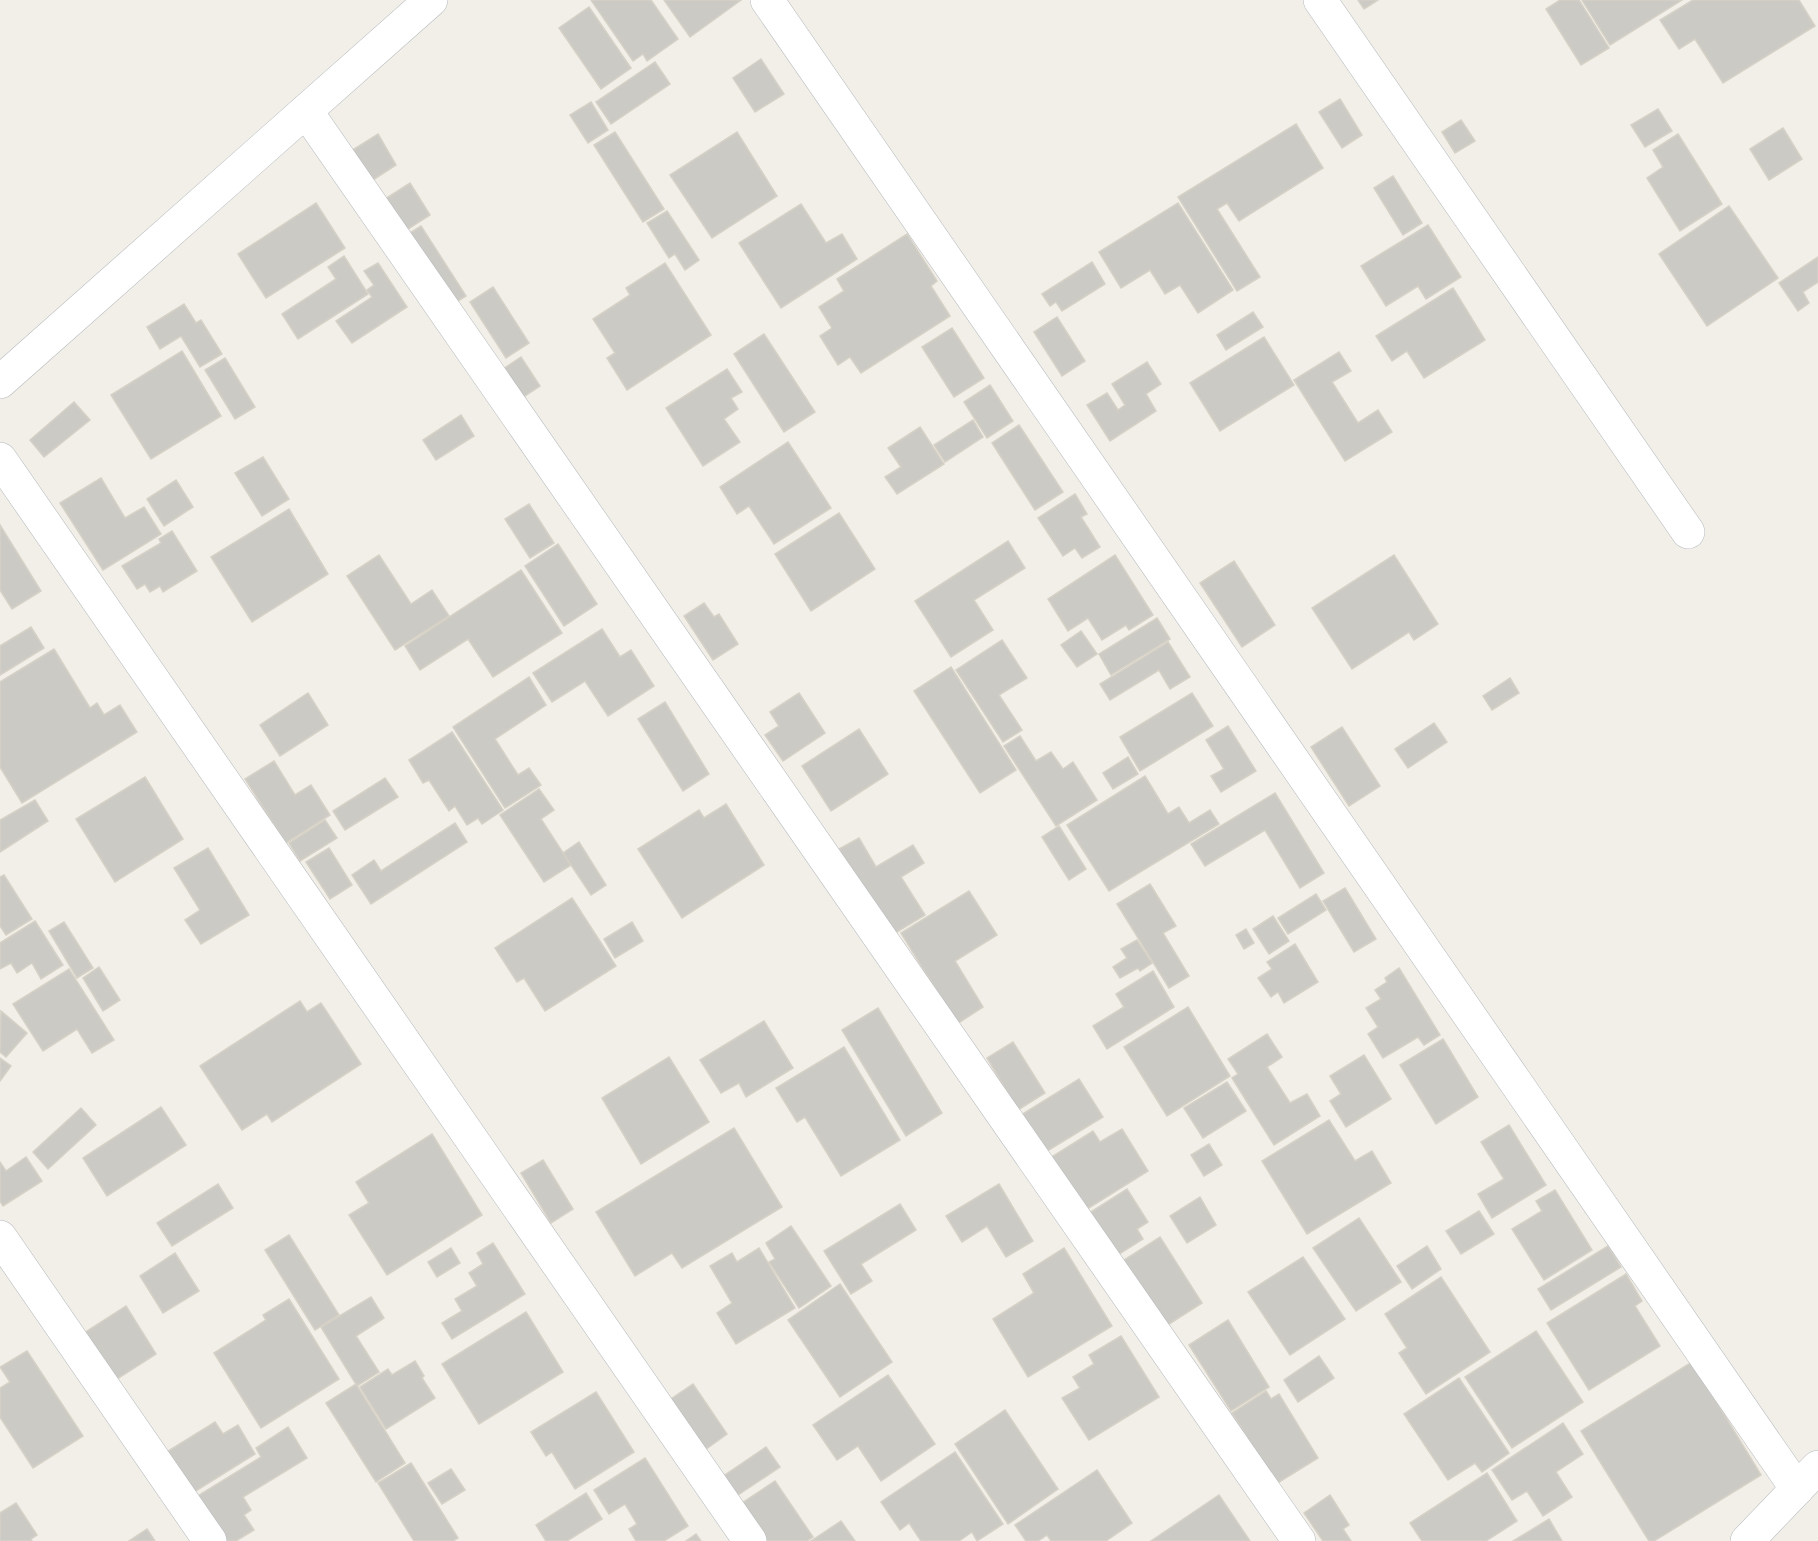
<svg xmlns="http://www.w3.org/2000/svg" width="1818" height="1541" viewBox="0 0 1818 1541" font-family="Karla,sans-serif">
<rect width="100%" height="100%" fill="#f1efe8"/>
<!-- building -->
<g fill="#cccac5" stroke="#d6d1c6" stroke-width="1.5">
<polygon points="591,0 651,0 678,39 647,61 643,54 633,61"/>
<polygon points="664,0 741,0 690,37"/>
<polygon points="1358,0 1378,0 1364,9"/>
<polygon points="1560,0 1579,0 1609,48 1581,65 1546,9"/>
<polygon points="1582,0 1682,0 1610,45"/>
<polygon points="1693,0 1799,0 1815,26 1723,83 1695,39 1679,49 1660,20"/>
<polygon points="589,7 631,68 601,89 559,28"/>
<polygon points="761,59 784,94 755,112 733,78"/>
<polygon points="655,62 670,84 611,124 596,102"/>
<polygon points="1340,99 1362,135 1342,148 1319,112"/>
<polygon points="591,102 608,130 588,143 570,115"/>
<polygon points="1658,109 1672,131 1645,147 1631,125"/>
<polygon points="1461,120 1475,141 1455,153 1442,132"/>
<polygon points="1296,124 1323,168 1239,221 1227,203 1217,209 1260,277 1237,291 1178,197"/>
<polygon points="1783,128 1802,159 1769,180 1750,149"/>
<polygon points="615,132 664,209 643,222 594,145"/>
<polygon points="737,132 777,196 712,238 670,175"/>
<polygon points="378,134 396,165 370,182 351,151"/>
<polygon points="1678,134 1722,204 1680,231 1647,178 1663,167 1653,150"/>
<polygon points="1393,176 1422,223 1403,235 1374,188"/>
<polygon points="410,183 430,215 405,231 385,199"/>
<polygon points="316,203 345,248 266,298 238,254"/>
<polygon points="1178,203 1233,290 1198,313 1180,285 1165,294 1150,270 1121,288 1099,252"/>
<polygon points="801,204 826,243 842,234 857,259 781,308 739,243"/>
<polygon points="1729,206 1778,278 1707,326 1659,254"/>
<polygon points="667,211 699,260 685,270 675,254 669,258 647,223"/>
<polygon points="1428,225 1461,277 1426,299 1418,286 1386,306 1361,266"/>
<polygon points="421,226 466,296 450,306 405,236"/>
<polygon points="907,234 937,281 931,286 950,316 861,373 850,357 838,365 820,336 832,328 819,307 844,291 837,279"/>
<polygon points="344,256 368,294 298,339 282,314 336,279 328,267"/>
<polygon points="1818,257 1818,282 1803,292 1809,303 1798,311 1779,283"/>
<polygon points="1092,262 1105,284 1062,311 1056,302 1050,306 1042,294"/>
<polygon points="378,263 407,307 352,343 336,321 372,297 367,290 374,285 364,271"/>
<polygon points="665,263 711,335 627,390 607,358 615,353 593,319 630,295 626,288"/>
<polygon points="493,287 529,343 506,358 470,302"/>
<polygon points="1453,288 1485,340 1424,378 1407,351 1392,361 1376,336"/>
<polygon points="184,304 196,323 201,320 222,354 200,367 181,336 160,349 147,327"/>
<polygon points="1253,312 1263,327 1226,350 1217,335"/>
<polygon points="1057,317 1085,361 1062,376 1034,332"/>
<polygon points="952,328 984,378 954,397 922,347"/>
<polygon points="764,334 815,412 784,432 734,354"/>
<polygon points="1264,337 1294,385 1220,431 1190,383"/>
<polygon points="182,351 221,416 151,459 111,395"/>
<polygon points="1339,352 1351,371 1332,382 1358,423 1378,410 1392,432 1345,461 1294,380"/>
<polygon points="521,357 540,386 522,398 503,369"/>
<polygon points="225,358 255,407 235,419 205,370"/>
<polygon points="1147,362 1161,384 1146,394 1156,411 1110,441 1087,405 1107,393 1118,410 1125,405 1112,384"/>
<polygon points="727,369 742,392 731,398 738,409 724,419 740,442 703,466 666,408"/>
<polygon points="990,385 1013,421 987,438 964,402"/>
<polygon points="74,402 90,420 44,457 30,440"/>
<polygon points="461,415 474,436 436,460 423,440"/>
<polygon points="973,420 983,437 945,462 934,445"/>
<polygon points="1019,425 1063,492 1035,510 992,443"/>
<polygon points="920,427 944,464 897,494 885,477 901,467 888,448"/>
<polygon points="788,442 831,508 774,544 749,506 737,514 720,487"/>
<polygon points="263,457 289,499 262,516 235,473"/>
<polygon points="101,478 125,518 144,507 161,534 103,570 60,503"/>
<polygon points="176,480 193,507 164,526 147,499"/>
<polygon points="1075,494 1087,514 1081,517 1100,547 1082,558 1075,548 1063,556 1038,518"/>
<polygon points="529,504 554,543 530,558 505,519"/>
<polygon points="289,509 328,574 252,622 211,557"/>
<polygon points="839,513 875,569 811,611 775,554"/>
<polygon points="0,525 41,591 12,609 0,590"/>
<polygon points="172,531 197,571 163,592 160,586 150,592 145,584 137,589 122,566 161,543 159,539"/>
<polygon points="1008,541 1025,568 974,600 993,630 951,657 915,601"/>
<polygon points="558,544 597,604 564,626 525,566"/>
<polygon points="379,555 411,604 432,590 449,616 395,650 347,576"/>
<polygon points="1115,555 1153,615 1129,630 1126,625 1102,640 1088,618 1068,631 1048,599"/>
<polygon points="1394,555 1438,624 1414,640 1409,632 1352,669 1312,608"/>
<polygon points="1234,561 1275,625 1242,647 1200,583"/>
<polygon points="521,570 562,633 493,677 468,639 420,670 405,646"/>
<polygon points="704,603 714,617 719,614 738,644 713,660 684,616"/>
<polygon points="1157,618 1170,639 1111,675 1099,654"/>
<polygon points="31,627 44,648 0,675 0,646"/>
<polygon points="602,629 620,657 631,650 654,686 608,716 585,681 552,702 533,673"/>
<polygon points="1081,631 1097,654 1077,667 1061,645"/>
<polygon points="1002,640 1027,678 999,695 1022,730 1003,742 956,670"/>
<polygon points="1168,642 1190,677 1170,689 1159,670 1110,700 1100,684"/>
<polygon points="54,649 90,708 97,703 104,715 120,705 137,732 22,803 0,767 0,682"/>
<polygon points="951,667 1016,770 980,793 914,691"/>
<polygon points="529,677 546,705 495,739 518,775 529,768 541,785 505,808 453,727"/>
<polygon points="1510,678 1519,693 1492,710 1483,696"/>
<polygon points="308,693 328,725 280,756 260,725"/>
<polygon points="799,693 825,733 783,761 765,735 779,726 770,712"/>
<polygon points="1192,693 1213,726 1140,771 1120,737"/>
<polygon points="665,702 709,774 683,791 638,719"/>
<polygon points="1434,723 1447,742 1408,768 1395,749"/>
<polygon points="1228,726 1256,771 1221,792 1211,776 1224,769 1206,740"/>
<polygon points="1342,727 1380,786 1349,806 1311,747"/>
<polygon points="859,729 888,774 831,811 802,766"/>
<polygon points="452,732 503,810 482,824 478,818 467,825 455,806 449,811 429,780 423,783 409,760"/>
<polygon points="1020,736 1036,761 1051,752 1063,769 1073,762 1097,800 1056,826 1004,746"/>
<polygon points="1128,757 1138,774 1113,789 1103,773"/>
<polygon points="274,761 295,795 311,785 330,815 286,843 245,779"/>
<polygon points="1145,776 1168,814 1179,807 1189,823 1210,810 1219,824 1109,891 1067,825"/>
<polygon points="145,777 183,839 115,882 76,819"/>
<polygon points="385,778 398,797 345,830 333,811"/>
<polygon points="539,789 554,810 541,819 571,865 544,882 500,815"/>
<polygon points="1275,793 1324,873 1300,888 1265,830 1205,866 1191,844"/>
<polygon points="35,800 48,821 0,852 0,820"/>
<polygon points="726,804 764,865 682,918 638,849 699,810 704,818"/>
<polygon points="325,820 337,838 300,861 289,843"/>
<polygon points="455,823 467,842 371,904 352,875 374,860 381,871"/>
<polygon points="1059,826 1086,869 1069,880 1042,837"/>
<polygon points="859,838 876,867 913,845 924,863 901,877 925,915 892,935 839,849"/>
<polygon points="579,842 606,885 591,895 563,853"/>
<polygon points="208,848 249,915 201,944 185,920 200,910 174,868"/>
<polygon points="329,848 352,885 330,899 306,862"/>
<polygon points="4,875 32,919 6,935 0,926 0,877"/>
<polygon points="1150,884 1176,926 1163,933 1189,976 1169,988 1117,904"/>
<polygon points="1345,888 1376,939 1354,952 1323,901"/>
<polygon points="969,891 997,935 955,961 983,1007 957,1024 901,933"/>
<polygon points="1316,894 1326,910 1288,934 1278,918"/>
<polygon points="572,898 616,966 545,1011 524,978 517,982 495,948"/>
<polygon points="1273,916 1289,941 1269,954 1253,929"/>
<polygon points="35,921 63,965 41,979 32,963 17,973 11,963 0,969 0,943"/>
<polygon points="64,922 93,968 77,978 49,931"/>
<polygon points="632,922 643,941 615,958 604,939"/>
<polygon points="1246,929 1254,943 1244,949 1236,935"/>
<polygon points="1137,940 1152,963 1140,971 1138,968 1120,978 1113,967 1127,958 1121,949"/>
<polygon points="1295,944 1318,982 1284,1003 1278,992 1271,997 1258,978 1272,969 1267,962"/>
<polygon points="99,967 120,1000 103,1011 83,978"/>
<polygon points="1399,968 1440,1035 1424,1045 1418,1037 1383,1058 1368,1034 1378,1027 1366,1008 1381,999 1375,990 1387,982 1385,978"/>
<polygon points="69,969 114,1040 92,1053 77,1029 43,1051 13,1004"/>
<polygon points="1153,971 1174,1007 1107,1049 1093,1026 1124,1007 1116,994"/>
<polygon points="300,1001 307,1012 321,1003 361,1064 272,1122 267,1114 242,1130 200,1066"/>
<polygon points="1188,1007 1230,1076 1167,1116 1124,1047"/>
<polygon points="878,1008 942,1113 906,1136 842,1030"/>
<polygon points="1,1011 27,1033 6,1057 0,1052"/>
<polygon points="764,1021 793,1068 746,1097 739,1083 721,1093 700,1060"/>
<polygon points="1267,1034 1282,1057 1267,1067 1290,1103 1307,1094 1320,1116 1274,1145 1232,1078 1238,1074 1228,1059"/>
<polygon points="1443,1039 1478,1097 1436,1124 1400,1065"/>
<polygon points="1013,1042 1045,1093 1018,1110 987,1058"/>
<polygon points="844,1047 900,1140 841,1176 805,1117 797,1122 776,1088"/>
<polygon points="1364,1055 1391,1099 1346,1127 1330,1101 1341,1094 1330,1076"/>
<polygon points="669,1057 709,1122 641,1164 602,1098"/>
<polygon points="0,1058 11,1066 0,1081"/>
<polygon points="1079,1079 1103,1117 1044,1153 1021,1115"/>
<polygon points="1227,1082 1246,1111 1203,1138 1184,1108"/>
<polygon points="161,1107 186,1145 107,1196 83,1158"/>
<polygon points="81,1108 96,1125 48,1169 33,1152"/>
<polygon points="1329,1120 1355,1161 1372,1151 1391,1183 1307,1234 1262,1161"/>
<polygon points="1509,1125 1546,1185 1492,1218 1478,1194 1504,1179 1481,1142"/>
<polygon points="734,1128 782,1207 682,1268 672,1253 635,1276 596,1212"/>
<polygon points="1122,1129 1148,1171 1084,1211 1050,1158 1093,1131 1100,1142"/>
<polygon points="432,1134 482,1215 387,1275 349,1215 369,1203 356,1182"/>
<polygon points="1209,1144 1222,1165 1204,1176 1191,1155"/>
<polygon points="26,1157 42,1181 3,1206 0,1201 0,1162 6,1171"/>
<polygon points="543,1160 573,1209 551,1223 521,1173"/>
<polygon points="218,1184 233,1208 172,1246 157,1223"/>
<polygon points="999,1184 1033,1241 1006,1257 987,1226 962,1242 946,1216"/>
<polygon points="1127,1189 1148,1222 1137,1229 1143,1239 1113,1258 1086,1215"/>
<polygon points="1555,1190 1592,1250 1544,1280 1512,1229 1542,1211 1536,1201"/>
<polygon points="1200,1197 1216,1225 1187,1243 1170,1216"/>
<polygon points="900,1204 916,1230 861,1264 872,1281 851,1294 824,1251"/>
<polygon points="1479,1211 1494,1234 1461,1254 1446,1231"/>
<polygon points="1359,1218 1401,1282 1356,1311 1313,1248"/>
<polygon points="791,1226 831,1286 799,1308 769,1262 775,1259 766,1243"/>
<polygon points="289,1235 339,1315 315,1330 265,1250"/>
<polygon points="1160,1237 1202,1303 1163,1328 1121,1262"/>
<polygon points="493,1243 525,1294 452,1339 442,1323 462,1311 455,1299 477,1286 469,1273 483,1264 477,1253"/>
<polygon points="1427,1246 1441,1269 1412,1289 1397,1266"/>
<polygon points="1608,1246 1621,1267 1551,1310 1538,1289"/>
<polygon points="451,1248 460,1263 437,1277 428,1262"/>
<polygon points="759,1248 795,1308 736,1344 717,1313 732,1303 710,1266 732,1253 737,1262"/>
<polygon points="1064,1248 1112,1326 1028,1377 993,1319 1034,1293 1023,1274"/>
<polygon points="175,1253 199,1291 163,1313 140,1276"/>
<polygon points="1303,1257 1345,1319 1290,1355 1248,1292"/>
<polygon points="1626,1274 1642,1301 1635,1306 1660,1346 1589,1390 1547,1323"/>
<polygon points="1441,1277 1490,1352 1426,1394 1399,1353 1407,1348 1385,1314"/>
<polygon points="840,1284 892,1362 840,1397 788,1320"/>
<polygon points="371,1297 384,1318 356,1336 379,1372 357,1386 321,1327"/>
<polygon points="289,1299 339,1379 261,1428 214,1353 266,1320 263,1315"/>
<polygon points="126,1306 156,1354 114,1381 84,1333"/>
<polygon points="526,1312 563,1372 479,1424 442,1364"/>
<polygon points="1228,1320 1269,1387 1231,1411 1189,1345"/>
<polygon points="1536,1331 1583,1402 1512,1448 1465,1377"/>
<polygon points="1121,1336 1159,1397 1089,1440 1062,1398 1080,1388 1073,1377 1094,1364 1089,1355"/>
<polygon points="27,1351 83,1436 33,1468 0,1417 0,1388 10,1382 0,1367"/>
<polygon points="1319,1356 1334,1378 1298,1402 1284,1380"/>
<polygon points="415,1361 424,1376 422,1378 435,1398 386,1429 360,1387 388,1369 392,1375"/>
<polygon points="1692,1362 1761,1475 1654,1541 1649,1541 1581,1431"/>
<polygon points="888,1375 935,1444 881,1481 858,1446 837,1460 813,1425"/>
<polygon points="1459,1378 1509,1453 1482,1472 1475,1463 1448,1480 1404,1414"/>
<polygon points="356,1384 405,1463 376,1482 326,1403"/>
<polygon points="693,1384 727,1434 702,1452 668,1401"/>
<polygon points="1266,1391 1271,1399 1279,1394 1318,1458 1276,1484 1232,1413"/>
<polygon points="596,1392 634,1452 575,1489 552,1452 546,1456 531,1432"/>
<polygon points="1005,1410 1058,1489 1008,1524 955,1444"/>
<polygon points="215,1422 223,1434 238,1425 255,1454 191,1494 165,1453"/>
<polygon points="1563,1423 1583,1454 1556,1472 1572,1497 1543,1516 1527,1491 1512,1500 1492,1470"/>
<polygon points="288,1427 307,1458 243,1497 251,1510 244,1515 254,1530 236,1541 224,1541 196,1497 261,1457 256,1448"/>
<polygon points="766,1447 780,1467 735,1497 722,1477"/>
<polygon points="955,1452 1003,1524 977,1541 972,1532 959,1541 921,1541 909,1523 900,1530 881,1502"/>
<polygon points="645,1458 688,1526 664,1541 636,1541 629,1529 637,1524 625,1504 609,1514 594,1490"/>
<polygon points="411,1463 458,1538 453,1541 414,1541 378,1483"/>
<polygon points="451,1469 465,1490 442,1504 428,1483"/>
<polygon points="1097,1470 1132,1523 1106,1541 1051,1541 1047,1535 1038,1541 1026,1541 1015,1525"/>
<polygon points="1487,1473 1517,1521 1486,1541 1422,1541 1410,1523"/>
<polygon points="775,1481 813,1537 807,1541 763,1541 739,1505"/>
<polygon points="586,1493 602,1519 567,1541 546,1541 536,1525"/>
<polygon points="1219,1495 1250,1541 1151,1541"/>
<polygon points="1330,1495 1349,1525 1343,1529 1351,1541 1323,1541 1304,1513"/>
<polygon points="16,1503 37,1535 31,1539 32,1541 0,1541 0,1513"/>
<polygon points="1549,1519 1562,1541 1513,1541"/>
<polygon points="841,1521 855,1541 811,1541"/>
<polygon points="147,1529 155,1541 129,1541"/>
<polygon points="696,1534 701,1541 686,1541"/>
</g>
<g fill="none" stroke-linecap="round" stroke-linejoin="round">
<defs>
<g id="minor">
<polyline points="767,0 1797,1489"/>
<polyline points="1320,0 1688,532"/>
<polyline points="306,111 1299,1541"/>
<polyline points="0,382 431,0"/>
<polyline points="0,459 750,1541"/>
<polyline points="0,1237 210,1541"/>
<polyline points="1747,1541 1818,1467"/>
</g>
</defs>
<!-- minor casing -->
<use href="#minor" stroke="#b5b8bc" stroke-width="34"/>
<!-- minor -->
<use href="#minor" stroke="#fff" stroke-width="33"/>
</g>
</svg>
